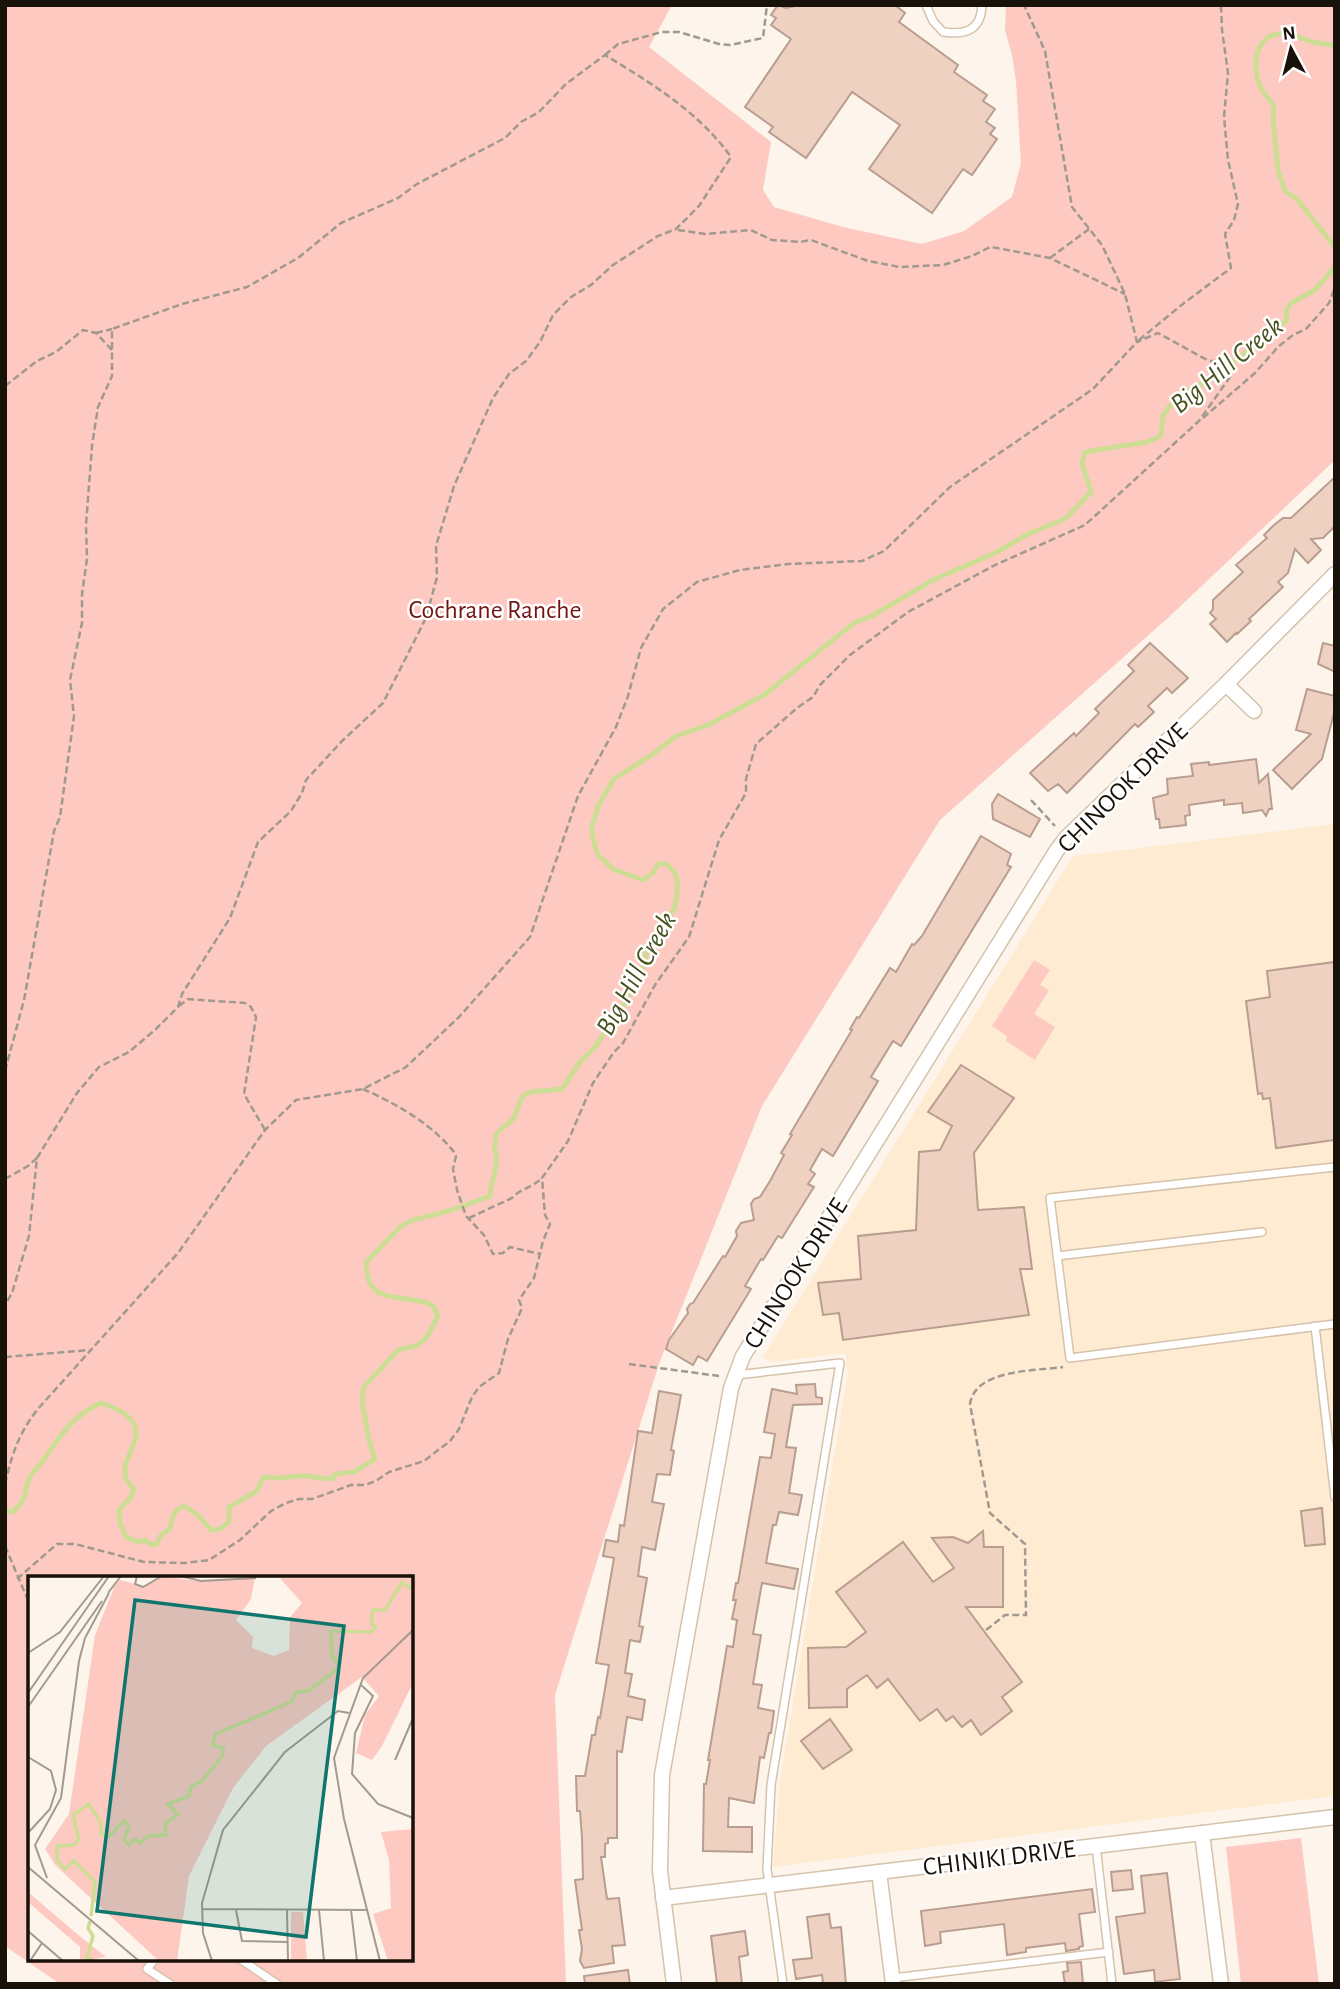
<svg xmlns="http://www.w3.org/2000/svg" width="1340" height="1989" viewBox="0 0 1340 1989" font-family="'Alegreya Sans',sans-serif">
<rect width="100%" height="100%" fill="#fdf5eb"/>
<!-- built -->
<polygon fill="#ffebd2" points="1335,824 1335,1796 773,1867 780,1781 848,1373 845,1353 773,1362 763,1357 1073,856"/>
<!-- green -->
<g fill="#fec9c1" fill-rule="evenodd">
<path d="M5 5H672L649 47 771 142 763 190 774 207 843 227 922 244 964 231 1012 197 1021 163 1016 81 1012 55 1005 30 1006 5H1335V460L1170 616 940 820 762 1106 659 1364 555 1695 566 1984H60L5 1946ZM30 1578H411V1959H30Z"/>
<polygon points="1034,960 1050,970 1040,985 1049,990 1034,1014 1055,1027 1035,1060 1006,1041 1007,1036 992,1026"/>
<polygon points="1301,1838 1319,1984 1241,1984 1226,1847"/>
</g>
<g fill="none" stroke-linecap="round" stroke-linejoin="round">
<!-- stream -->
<g stroke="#cdde94" stroke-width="5">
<path d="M1335 45C1328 44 1320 44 1313 42 1304 40 1296 35 1287 34 1257 30 1251 62 1259 84 1262 92 1270 99 1274 107L1273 120 1278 170 1285 191 1296 198 1335 247"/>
<path d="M5 1510 12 1512C29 1498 22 1497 29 1479 31 1472 39 1467 43 1461 60 1436 72 1416 101 1403 110 1406 119 1409 126 1415 157 1439 105 1463 134 1489L131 1497 119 1510 120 1523 126 1537 138 1542 145 1540 152 1545 157 1544 161 1535 170 1529C172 1518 173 1510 184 1506L198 1515 211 1530 220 1529 229 1522V1507L257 1491 263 1477C278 1480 290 1476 305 1476 315 1476 324 1480 334 1478L335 1474 354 1472 375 1459 369 1440 362 1400 364 1387 398 1350 418 1345 427 1337 438 1316 434 1307 428 1303C396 1294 366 1305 366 1262L401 1226 413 1220 452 1210 490 1196C490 1180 502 1162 494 1148L497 1133 514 1118 522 1097 530 1092 562 1089 580 1062 595 1047 625 1003 644 965 647 946 662 929 675 907 678 885 675 873 667 864H658L653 873 643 880 613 869 598 855 595 846 592 833V826L599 804 614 779 653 754 676 736 708 725 764 695 854 623 872 616 933 580 997 552 1028 534 1065 519 1091 492 1082 463 1085 452 1147 442 1161 436 1163 415 1170 406 1185 393 1221 372 1287 320 1286 311 1291 303 1315 290 1335 267"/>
</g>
</g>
<!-- building -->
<g fill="#eed1c1" stroke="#b99e8f" stroke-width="2">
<polygon points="778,5 786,8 800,5 895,5 905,13 899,22 958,65 954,72 987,95 983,101 995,109 986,122 995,128 990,134 997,139 972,175 963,169 932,213 869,169 900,125 852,92 806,158 769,132 773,127 745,107 791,39 771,25 776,18 771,15"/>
<polygon points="1335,477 1335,526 1323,538 1311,539 1321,550 1308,563 1295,549 1288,573 1278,582 1283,587 1249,619 1251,621 1237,634 1236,633 1227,642 1210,624 1216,619 1210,613 1213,609 1213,600 1243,572 1236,565 1267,538 1264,535 1274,525 1283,518 1291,518"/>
<polygon points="1150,643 1188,678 1172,693 1167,688 1148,706 1154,712 1138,727 1135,724 1067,793 1058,784 1048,791 1030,773 1074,733 1076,736 1099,713 1095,709 1134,671 1128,665"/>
<polygon points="1323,643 1335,646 1335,672 1318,664"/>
<polygon points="1307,689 1335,696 1335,709 1322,759 1292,789 1273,770 1311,734 1296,730"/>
<polygon points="1256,759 1259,783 1268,774 1272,809 1269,809 1266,816 1262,810 1243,813 1242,803 1224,805 1224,800 1189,805 1190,815 1185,816 1186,825 1160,828 1159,819 1156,819 1153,798 1168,794 1167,779 1193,776 1191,764 1209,762 1209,765"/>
<polygon points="998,794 1040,819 1030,837 993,819 992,804"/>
<polygon points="981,836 1011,854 1007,865 1011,867 901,1046 893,1041 871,1077 878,1081 833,1156 822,1149 810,1170 815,1174 808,1184 814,1187 782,1238 778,1236 763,1260 761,1259 745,1286 751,1289 707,1361 698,1356 693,1365 666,1349 669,1340 688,1313 687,1309 690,1304 693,1303 723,1256 725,1257 737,1236 736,1231 741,1223 754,1220 751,1204 754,1199 760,1197 770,1181 784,1155 781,1153 792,1135 790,1134 852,1030 850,1029 857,1017 859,1018 890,968 896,972 912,944 914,945 922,936"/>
<polygon points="1335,962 1335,1140 1276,1148 1270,1098 1263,1099 1262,1093 1258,1094 1246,1001 1270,997 1267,971"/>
<polygon points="961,1065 1014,1098 974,1153 978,1210 1024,1207 1032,1269 1020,1269 1029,1315 843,1340 839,1313 823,1315 818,1283 861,1279 858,1236 916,1230 919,1152 940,1150 952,1126 928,1112"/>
<polygon points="815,1384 816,1397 822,1398 822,1404 793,1405 786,1447 796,1448 789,1493 802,1495 798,1515 779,1512 776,1525 773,1525 766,1563 798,1569 794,1589 762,1583 753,1634 761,1635 753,1684 762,1685 758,1708 774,1711 771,1733 769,1733 764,1758 760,1757 754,1803 729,1798 728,1827 752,1827 752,1852 703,1851 704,1784 706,1784 710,1760 708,1760 727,1646 733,1647 737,1620 732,1619 736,1600 733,1600 736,1583 738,1583 760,1457 771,1458 775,1434 764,1432 772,1389 797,1394 796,1385"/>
<polygon points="659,1391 681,1395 671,1450 674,1451 670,1475 657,1474 652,1502 664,1504 655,1550 642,1547 638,1576 647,1578 639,1626 643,1627 640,1642 630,1640 625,1673 632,1674 628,1696 645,1700 642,1720 627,1717 622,1752 617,1751 617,1838 608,1838 608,1843 605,1844 605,1857 601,1857 607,1899 619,1898 625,1945 612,1946 614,1963 584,1968 580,1961 582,1949 579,1930 582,1930 575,1880 583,1879 582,1838 580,1811 577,1811 576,1776 585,1776 592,1735 595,1735 598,1717 600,1718 609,1665 596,1663 614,1558 603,1556 606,1540 618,1542 620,1525 624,1526 638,1431 652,1433"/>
<polygon points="1322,1508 1325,1544 1305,1546 1301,1511"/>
<polygon points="983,1531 984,1547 1003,1547 1003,1607 966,1607 1022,1682 1002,1697 1012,1711 981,1735 971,1720 962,1727 953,1716 946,1721 937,1709 920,1721 888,1679 877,1688 867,1675 847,1689 847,1707 809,1708 808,1648 846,1647 866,1632 836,1592 903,1542 933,1582 954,1568 932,1538 953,1537 968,1543"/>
<polygon points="830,1719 852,1750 823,1769 801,1741"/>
<polygon points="1131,1870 1133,1889 1113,1891 1111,1872"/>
<polygon points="1167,1873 1180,1979 1155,1982 1154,1970 1124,1974 1116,1917 1145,1913 1141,1876"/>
<polygon points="1092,1889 1095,1912 1079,1914 1083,1946 1079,1947 1079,1949 1066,1951 1065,1943 1026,1948 1026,1952 1007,1955 1004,1924 940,1932 941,1943 925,1946 921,1911"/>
<polygon points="829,1914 831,1928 841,1927 846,1984 823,1984 822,1975 796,1979 793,1960 812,1958 807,1917"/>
<polygon points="745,1931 748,1955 739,1957 742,1984 717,1984 711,1936"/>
<polygon points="1081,1962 1083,1984 1065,1984 1063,1972 1068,1971 1067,1963"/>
<polygon points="628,1970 630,1984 585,1984 584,1976"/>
</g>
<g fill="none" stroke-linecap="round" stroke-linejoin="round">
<defs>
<g id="service">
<path d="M926 5 933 21 943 32C965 35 981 31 982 5"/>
<polyline points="1335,1167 1050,1198 1070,1358 1335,1324"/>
<polyline points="1057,1256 1262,1232"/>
<polyline points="1315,1326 1335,1497"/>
<polyline points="737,1375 840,1363 771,1785 767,1869 783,1984"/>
<polyline points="1096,1846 1112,1984"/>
<polyline points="155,1959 147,1969 170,1984"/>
<polyline points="240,1959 277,1984"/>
<polyline points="893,1978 1109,1952"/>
</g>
<g id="minor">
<polyline points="1226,684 1254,711"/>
<polyline points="1202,1833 1221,1984"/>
<polyline points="879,1872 893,1984"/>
<polyline points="663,1898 1335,1817"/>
<polyline points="674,1984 660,1871 662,1775 731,1388 743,1356 1057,850 1067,837 1226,684 1335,574"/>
</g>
</defs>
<!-- service casing -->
<use href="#service" stroke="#d5c2ab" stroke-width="10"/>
<!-- minor casing -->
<use href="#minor" stroke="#d5c2ab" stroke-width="17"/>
<!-- path -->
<g stroke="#a0998f" stroke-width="2.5" stroke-dasharray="7 3.5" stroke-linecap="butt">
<polyline points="605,55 618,44 662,32 679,32 719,44 730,45 763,38 767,5"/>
<polyline points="678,230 705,234 751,230 772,240 800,242 811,240 868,261 900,267 943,265 972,256 990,247 997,248 1050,258 1125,294"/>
<polyline points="1050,258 1089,229"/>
<polyline points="96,333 112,329"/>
<polyline points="1139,340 1184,303 1231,268 1225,234 1234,220 1238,204 1228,160 1224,117 1228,73 1222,30 1221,5"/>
<polyline points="5,386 37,361 56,352 83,330 96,333 112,350"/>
<polyline points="1203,418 1255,373 1279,346 1293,335 1306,329 1329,303 1335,287"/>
<polyline points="1031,800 1055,826"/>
<polyline points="179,1006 188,999 245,1003 251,1007 256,1017 244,1094 265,1130"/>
<path d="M5 1071 24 1000 54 831 60 817 74 716 70 680 82 623V594L87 559 86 525 92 446 98 407 112 376V329L182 304 247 287 298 258 341 223 398 198 417 184 505 138 521 122 539 112 566 84 605 55C651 83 699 112 731 157L699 206 676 229 658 236 613 265 591 285 571 297 553 315 540 342 526 361 509 374 493 398 454 486 436 546 437 577 426 618 383 703 342 741 306 780 302 793 291 811 258 842 230 918 182 994 178 1007 156 1029 129 1052 99 1067 77 1093 37 1158 29 1236 12 1293 5 1305"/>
<path d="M363 1089C395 1103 432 1124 454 1152L456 1156 453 1169 457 1190 466 1216 484 1235 493 1254 503 1253 510 1247 540 1254"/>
<polyline points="5,1179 28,1166 37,1158"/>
<path d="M469 1218 512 1198C520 1189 533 1187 542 1178"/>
<polyline points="5,1357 89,1350"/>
<polyline points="629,1364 719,1376"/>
<path d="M5 1484C12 1454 18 1435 37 1410L178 1253 265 1130 296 1100 363 1089 406 1067 459 1017 530 937 578 796 616 727 628 696 641 648 663 609 697 582 740 570 788 564 862 561 884 551 950 487 1093 389 1137 342 1125 294 1102 245 1072 207 1045 51 1024 5"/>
<polyline points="5,1546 30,1605"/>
<polyline points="17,1579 57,1544 75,1544 144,1562 184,1563 209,1560 240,1540 271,1511 286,1503 299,1499 312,1499 351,1485 365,1485 376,1481 389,1472 424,1461 450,1441 459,1429 472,1397 479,1387 499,1373 508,1339 522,1308 519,1300 534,1278 543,1241 550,1224 545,1215 542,1178 568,1141 593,1083 614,1052 623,1043 655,985 689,937 719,840 746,793 746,779 756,744 797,708 813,697 820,685 850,655 908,612 995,565 1085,525 1199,421 1232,374 1222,361 1209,361 1158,333 1137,342"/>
<path d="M986 1630 1005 1615H1026L1025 1544 990 1513 970 1404C975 1369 1035 1371 1063 1367"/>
</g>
<!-- service -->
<use href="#service" stroke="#fff" stroke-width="7"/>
<!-- minor -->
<use href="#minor" stroke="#fff" stroke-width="14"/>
</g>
<g text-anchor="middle" stroke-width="5" stroke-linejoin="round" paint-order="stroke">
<!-- park labels -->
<g font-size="26" fill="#721513" stroke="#fff">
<text x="495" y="618">Cochrane Ranche</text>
</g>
<!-- street labels -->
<g font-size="26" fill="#191209" stroke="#fff">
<text transform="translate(1122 787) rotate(-45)" y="9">CHINOOK DRIVE</text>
<text transform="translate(795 1273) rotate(-58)" y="9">CHINOOK DRIVE</text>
<text transform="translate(999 1857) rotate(-7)" y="9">CHINIKI DRIVE</text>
</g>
<!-- water labels -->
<g font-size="28" font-style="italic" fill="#47521d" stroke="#fff">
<text transform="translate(1226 364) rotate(-39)" y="10">Big Hill Creek</text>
<text transform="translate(635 973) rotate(-61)" y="10">Big Hill Creek</text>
</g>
</g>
<!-- overview -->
<g transform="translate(28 1576)">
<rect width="385" height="385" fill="#fdf5eb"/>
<path d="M135 0 168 5 227 2 223 23 208 44 225 61 224 72 246 80 261 74 262 41 274 27 250 0H385V107L354 170 344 184 328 177 337 139 351 120 334 101 238 170 205 212 161 300 149 385H131L28 290 17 273 41 238 67 59 87 9 92 4 115 10ZM385 253V385H360L345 338 363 332 361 284 353 256ZM0 316 48 357 78 381 52 385V371L0 326ZM263 336H275L279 385H263Z" fill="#fec9c1"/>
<path fill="none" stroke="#cdde94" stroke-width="3.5" d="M63 340 67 306 46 285 37 293 29 284V270L46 269 51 263 45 239 61 228 73 247V258L80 261 96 245 101 250 96 264 101 269 106 263 112 267 120 260 138 259 137 248 150 238 140 228 161 220 163 211 174 205 195 179V172L184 169 188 158 263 126 268 116 280 115 302 99 311 90 304 79 303 55 343 56 348 51 343 47 345 34H357L374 6 381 12 385 7M62 345 60 352 65 360 59 381 65 385"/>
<path fill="none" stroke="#a29a91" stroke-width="2" d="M109 0 107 8 115 11 134 0M152 0 173 5 228 2M80 17 93 0M0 77 32 56 76 0M332 108 345 120 327 157 324 198 350 228 385 242M0 117 81 0M0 131 74 25M0 181 23 195 28 214 22 233 0 257M367 184 385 142M0 291 111 385M19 302 7 269 33 222 51 85 57 62 81 17M175 333 340 334M208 334 214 365 260 366M259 334 260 385M291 334 296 385M323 334 329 385M0 355 35 385M2 385 14 367M184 385 175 357 174 327 195 254 257 176 310 135 321 137M352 385 316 243 306 182 335 102 385 54"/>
<path fill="#0f766e" fill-opacity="0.15" stroke="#0f766e" stroke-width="3.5" d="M107 24 316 50 278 361 69 335Z"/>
<rect width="385" height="385" fill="none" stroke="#191209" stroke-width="3.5"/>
</g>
<!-- border -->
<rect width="1340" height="1989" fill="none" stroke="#191209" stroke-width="14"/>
<!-- north arrow -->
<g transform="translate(1291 49) rotate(353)" stroke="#ffffff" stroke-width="5" paint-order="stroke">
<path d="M0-5L12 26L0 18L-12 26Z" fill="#191209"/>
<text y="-10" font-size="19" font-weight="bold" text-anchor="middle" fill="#191209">N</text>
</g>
</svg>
